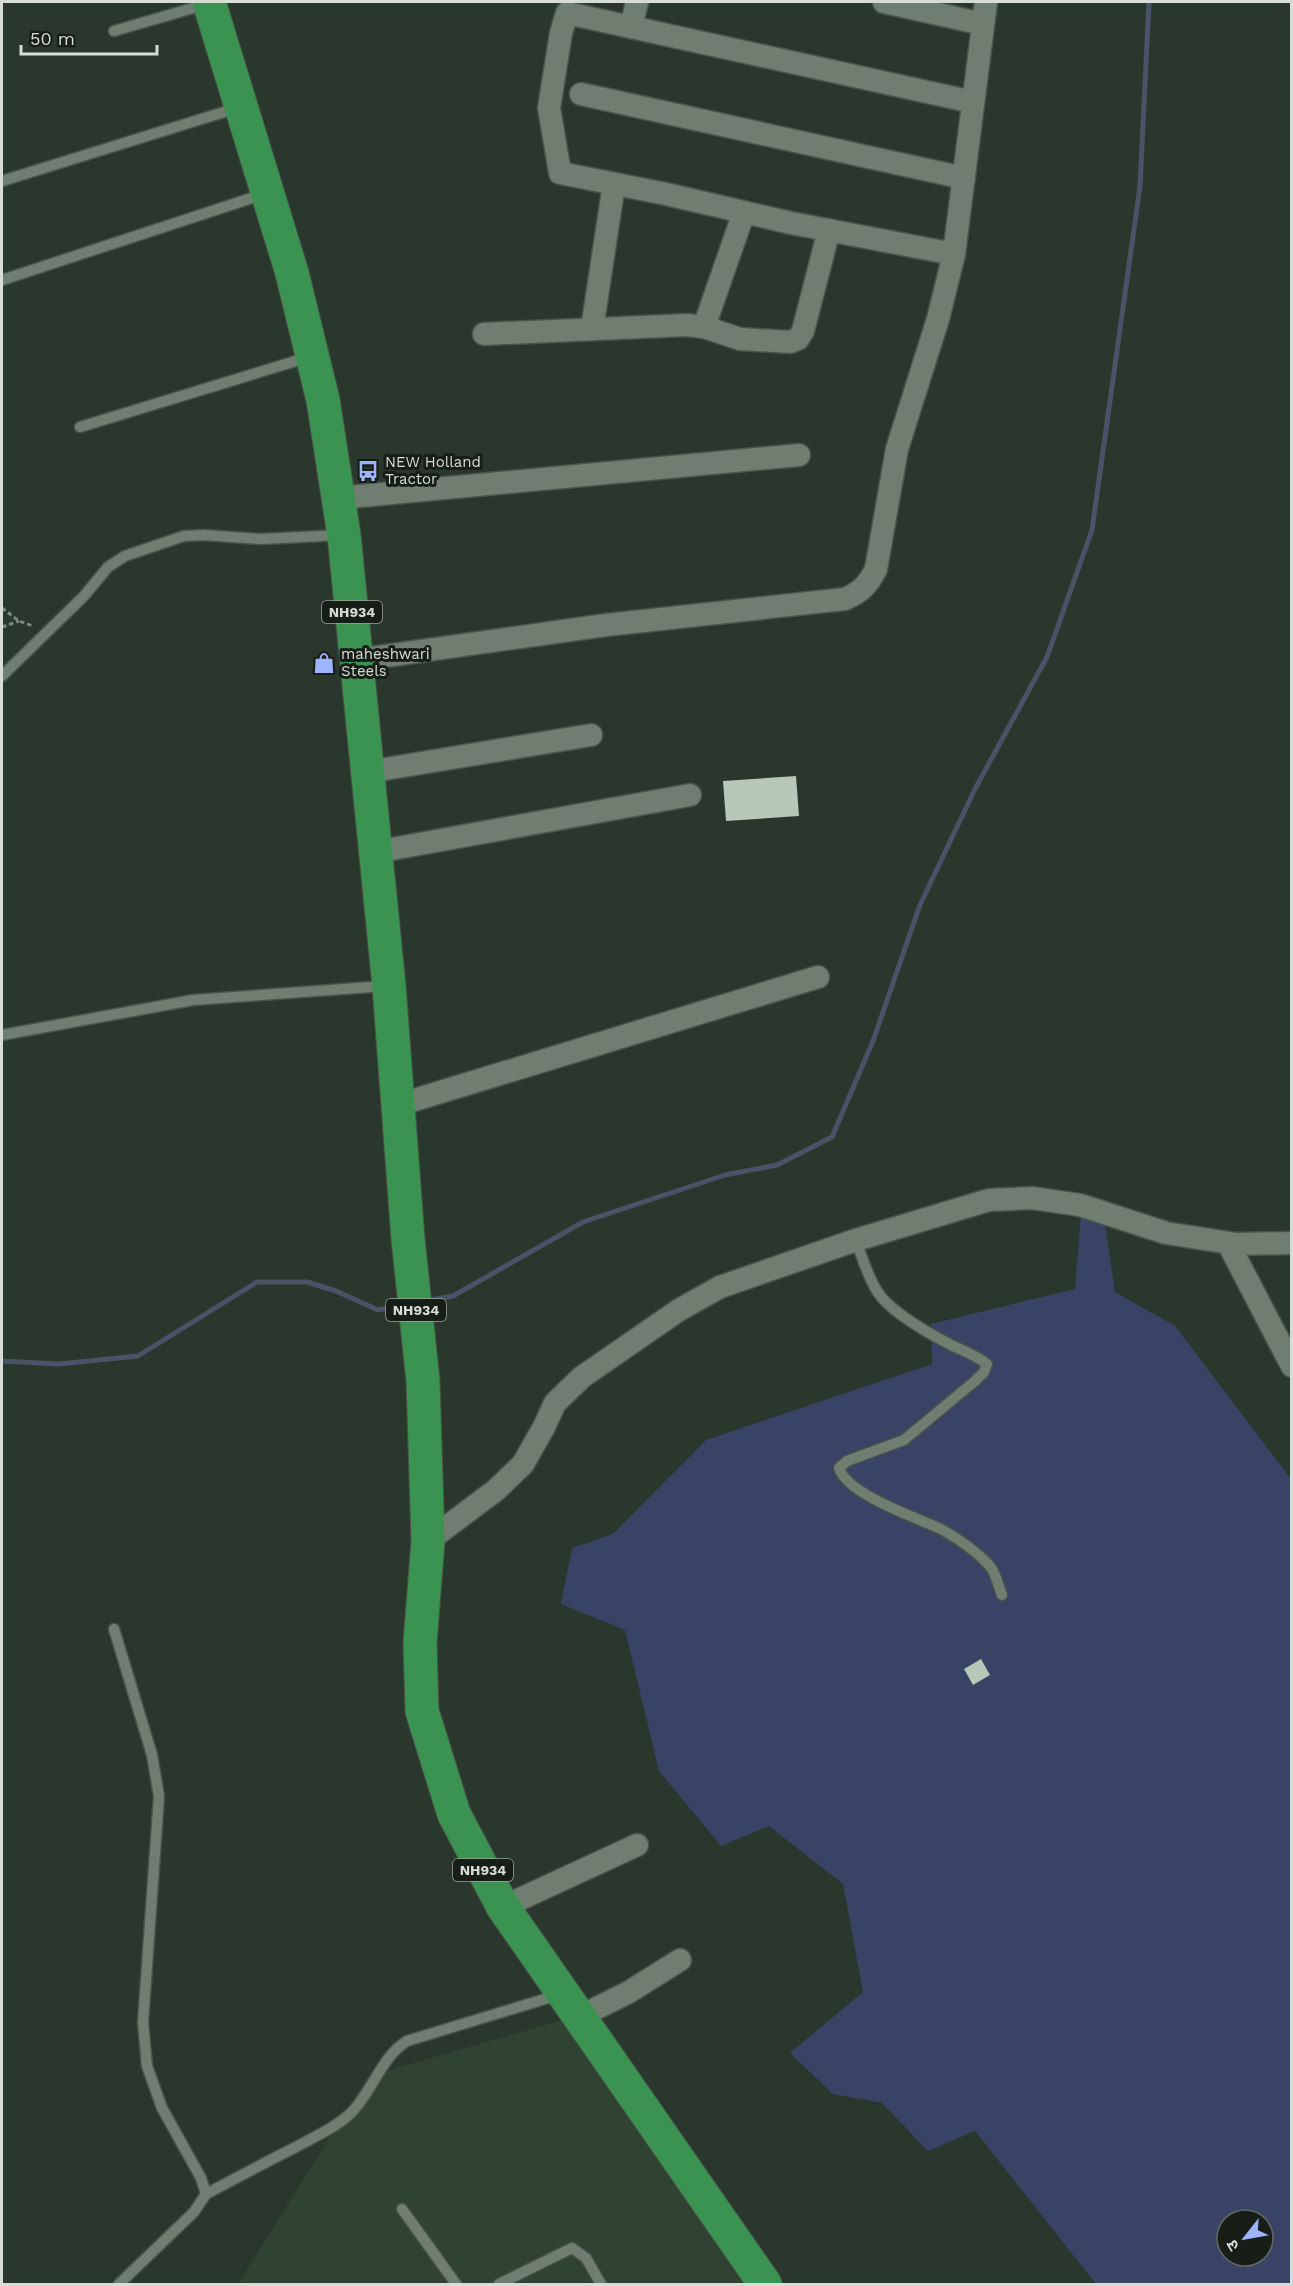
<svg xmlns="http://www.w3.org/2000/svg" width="1293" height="2286" viewBox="0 0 1293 2286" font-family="'Work Sans','Noto Sans Devanagari',sans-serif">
<rect width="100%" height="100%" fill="#2a372c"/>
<!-- built -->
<polygon fill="#304232" points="563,2020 744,2284 238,2284 368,2076"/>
<!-- green -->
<path fill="#394365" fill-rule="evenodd" d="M1081 1213 1104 1218 1115 1292 1175 1326 1291 1479V2284H1096L975 2131 928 2151 882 2103 833 2094 790 2053 863 1992 843 1884 769 1826 721 1846 659 1771 625 1630 561 1604 572 1548 613 1534 706 1440 932 1364 931 1324 1075 1289ZM1227 2220H1263V2256H1227Z"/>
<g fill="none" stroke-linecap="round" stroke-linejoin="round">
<!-- stream -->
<g stroke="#4a5267" stroke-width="5">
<polyline points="424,1301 453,1296 583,1222 725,1175 777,1165 832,1137 873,1041 920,905 975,789 1047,657 1092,530 1140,186 1149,2"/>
<polyline points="2,1361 59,1364 138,1356 257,1282 307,1282 336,1291 378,1310 404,1305"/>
</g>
</g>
<!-- building -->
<g fill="#b7c7b8">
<polygon points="796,776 799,816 726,821 723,781"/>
<polygon points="981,1659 990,1675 973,1685 964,1669"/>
</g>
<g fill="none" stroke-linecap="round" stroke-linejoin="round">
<defs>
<g id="service">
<polyline points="114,31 207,4"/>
<polyline points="2,181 237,108"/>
<polyline points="2,280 264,194"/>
<polyline points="80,427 309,357"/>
<polyline points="2,676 84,596 108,567 125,556 184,536 204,535 261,539 341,535"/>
<polyline points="2,1035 193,1000 385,986"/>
<path d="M856 1240C862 1257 867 1275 877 1291 889 1311 930 1334 951 1345 964 1351 976 1355 987 1364L984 1372 975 1381 904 1440 847 1461 839 1468C848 1495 915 1517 941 1529 959 1539 975 1550 989 1565 996 1572 998 1586 1002 1595"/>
<polyline points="114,1629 152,1755 159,1796 143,2022 147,2066 162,2108 201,2178 206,2194 194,2212 119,2284"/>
<path d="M206 2194C236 2178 266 2162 296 2147 314 2137 335 2128 351 2113 373 2091 381 2057 407 2041L558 1995"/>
<polyline points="402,2209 456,2284"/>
<polyline points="499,2284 572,2248 586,2258 601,2284"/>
</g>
<g id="minor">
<polyline points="884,2 983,24"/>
<polyline points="631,27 637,2"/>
<polyline points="581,94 964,178"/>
<polyline points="954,254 791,223 666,194 560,173 549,108 561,33 567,13 973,102"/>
<polyline points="704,327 744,212"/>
<polyline points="592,329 614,184"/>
<polyline points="484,334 687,325 704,327 740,339 790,342 798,339 803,331 829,230"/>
<polyline points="339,498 799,455"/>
<path d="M357 660 606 625 845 599C861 592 868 585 876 569L897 449 938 319 954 254 986 2"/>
<polyline points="367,772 591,735"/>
<polyline points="375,852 690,795"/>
<polyline points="398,1105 818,977"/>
<polyline points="1228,1243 1292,1366"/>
<polyline points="428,1541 496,1490 523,1464 544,1427 555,1403 582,1377 679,1310 720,1287 856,1240 989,1200 1032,1198 1080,1205 1166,1233 1236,1244 1292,1243"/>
<polyline points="503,1907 637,1845"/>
<polyline points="579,2017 629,1992 680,1960"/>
</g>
<polyline id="trunk" points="209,2 292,273 323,400 344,535 389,986 408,1239 423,1381 428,1541 420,1643 422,1711 454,1814 503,1907 765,2284"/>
</defs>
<!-- service casing -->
<use href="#service" stroke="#49534a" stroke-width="13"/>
<!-- minor casing -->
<use href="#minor" stroke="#49534a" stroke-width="25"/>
<!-- trunk casing -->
<use href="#trunk" stroke="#49534a" stroke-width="35"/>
<!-- path -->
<g stroke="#7d887e" stroke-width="3" stroke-dasharray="4.5 3" stroke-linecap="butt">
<polyline points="2,608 19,621 33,626"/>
<polyline points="2,627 19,621"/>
</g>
<!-- service -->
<use href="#service" stroke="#6f7e70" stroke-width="10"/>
<!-- minor -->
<use href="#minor" stroke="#6f7e70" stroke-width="22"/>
<!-- trunk -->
<use href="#trunk" stroke="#3a9350" stroke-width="33"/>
</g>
<!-- icons -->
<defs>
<symbol id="bus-bare" viewBox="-9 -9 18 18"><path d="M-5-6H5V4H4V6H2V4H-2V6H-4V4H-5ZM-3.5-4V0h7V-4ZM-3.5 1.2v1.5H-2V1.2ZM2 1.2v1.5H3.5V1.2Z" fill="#9eb4fd" stroke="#171d17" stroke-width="2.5" paint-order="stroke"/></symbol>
<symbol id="shop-bare" viewBox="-9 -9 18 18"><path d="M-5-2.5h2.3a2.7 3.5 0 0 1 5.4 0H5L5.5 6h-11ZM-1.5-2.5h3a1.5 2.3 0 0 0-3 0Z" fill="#9eb4fd" stroke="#171d17" stroke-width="2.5" paint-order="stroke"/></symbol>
</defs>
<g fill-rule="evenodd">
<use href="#bus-bare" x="353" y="456" width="30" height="30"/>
<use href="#shop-bare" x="309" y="648" width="30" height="30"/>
</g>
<g text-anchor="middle" stroke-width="6" stroke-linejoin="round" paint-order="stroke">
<!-- shield labels -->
<g fill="#171d17" stroke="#9ca39c" stroke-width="1.5">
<rect x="322" y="601" width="60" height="22" rx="4.5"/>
<rect x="386" y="1299" width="60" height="22" rx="4.5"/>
<rect x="453" y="1859" width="60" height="22" rx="4.5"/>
</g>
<g font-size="14" font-weight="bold" fill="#d5ddd5">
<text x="352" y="617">NH934</text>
<text x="416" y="1315">NH934</text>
<text x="483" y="1875">NH934</text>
</g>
<!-- poi labels -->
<g font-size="15" fill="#d5ddd5" stroke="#171d17" text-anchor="start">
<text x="385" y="467">NEW Holland<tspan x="385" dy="17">Tractor</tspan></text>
<text x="341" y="659">maheshwari<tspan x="341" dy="17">Steels</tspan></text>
</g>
</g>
<!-- border -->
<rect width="1293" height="2286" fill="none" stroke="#d5ddd5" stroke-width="6"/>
<!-- north arrow -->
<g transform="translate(1245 2238) rotate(239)"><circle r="28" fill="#171d17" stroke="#636a63" stroke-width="1.5"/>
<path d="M0-4.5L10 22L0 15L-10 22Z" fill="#9eb4fd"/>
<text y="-9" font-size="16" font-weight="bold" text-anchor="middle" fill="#d5ddd5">उ</text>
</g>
<!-- scale -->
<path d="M21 45v9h136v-9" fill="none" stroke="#d5ddd5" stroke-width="3"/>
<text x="30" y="45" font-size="18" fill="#d5ddd5" stroke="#171d17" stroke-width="4.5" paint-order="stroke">50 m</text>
</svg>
